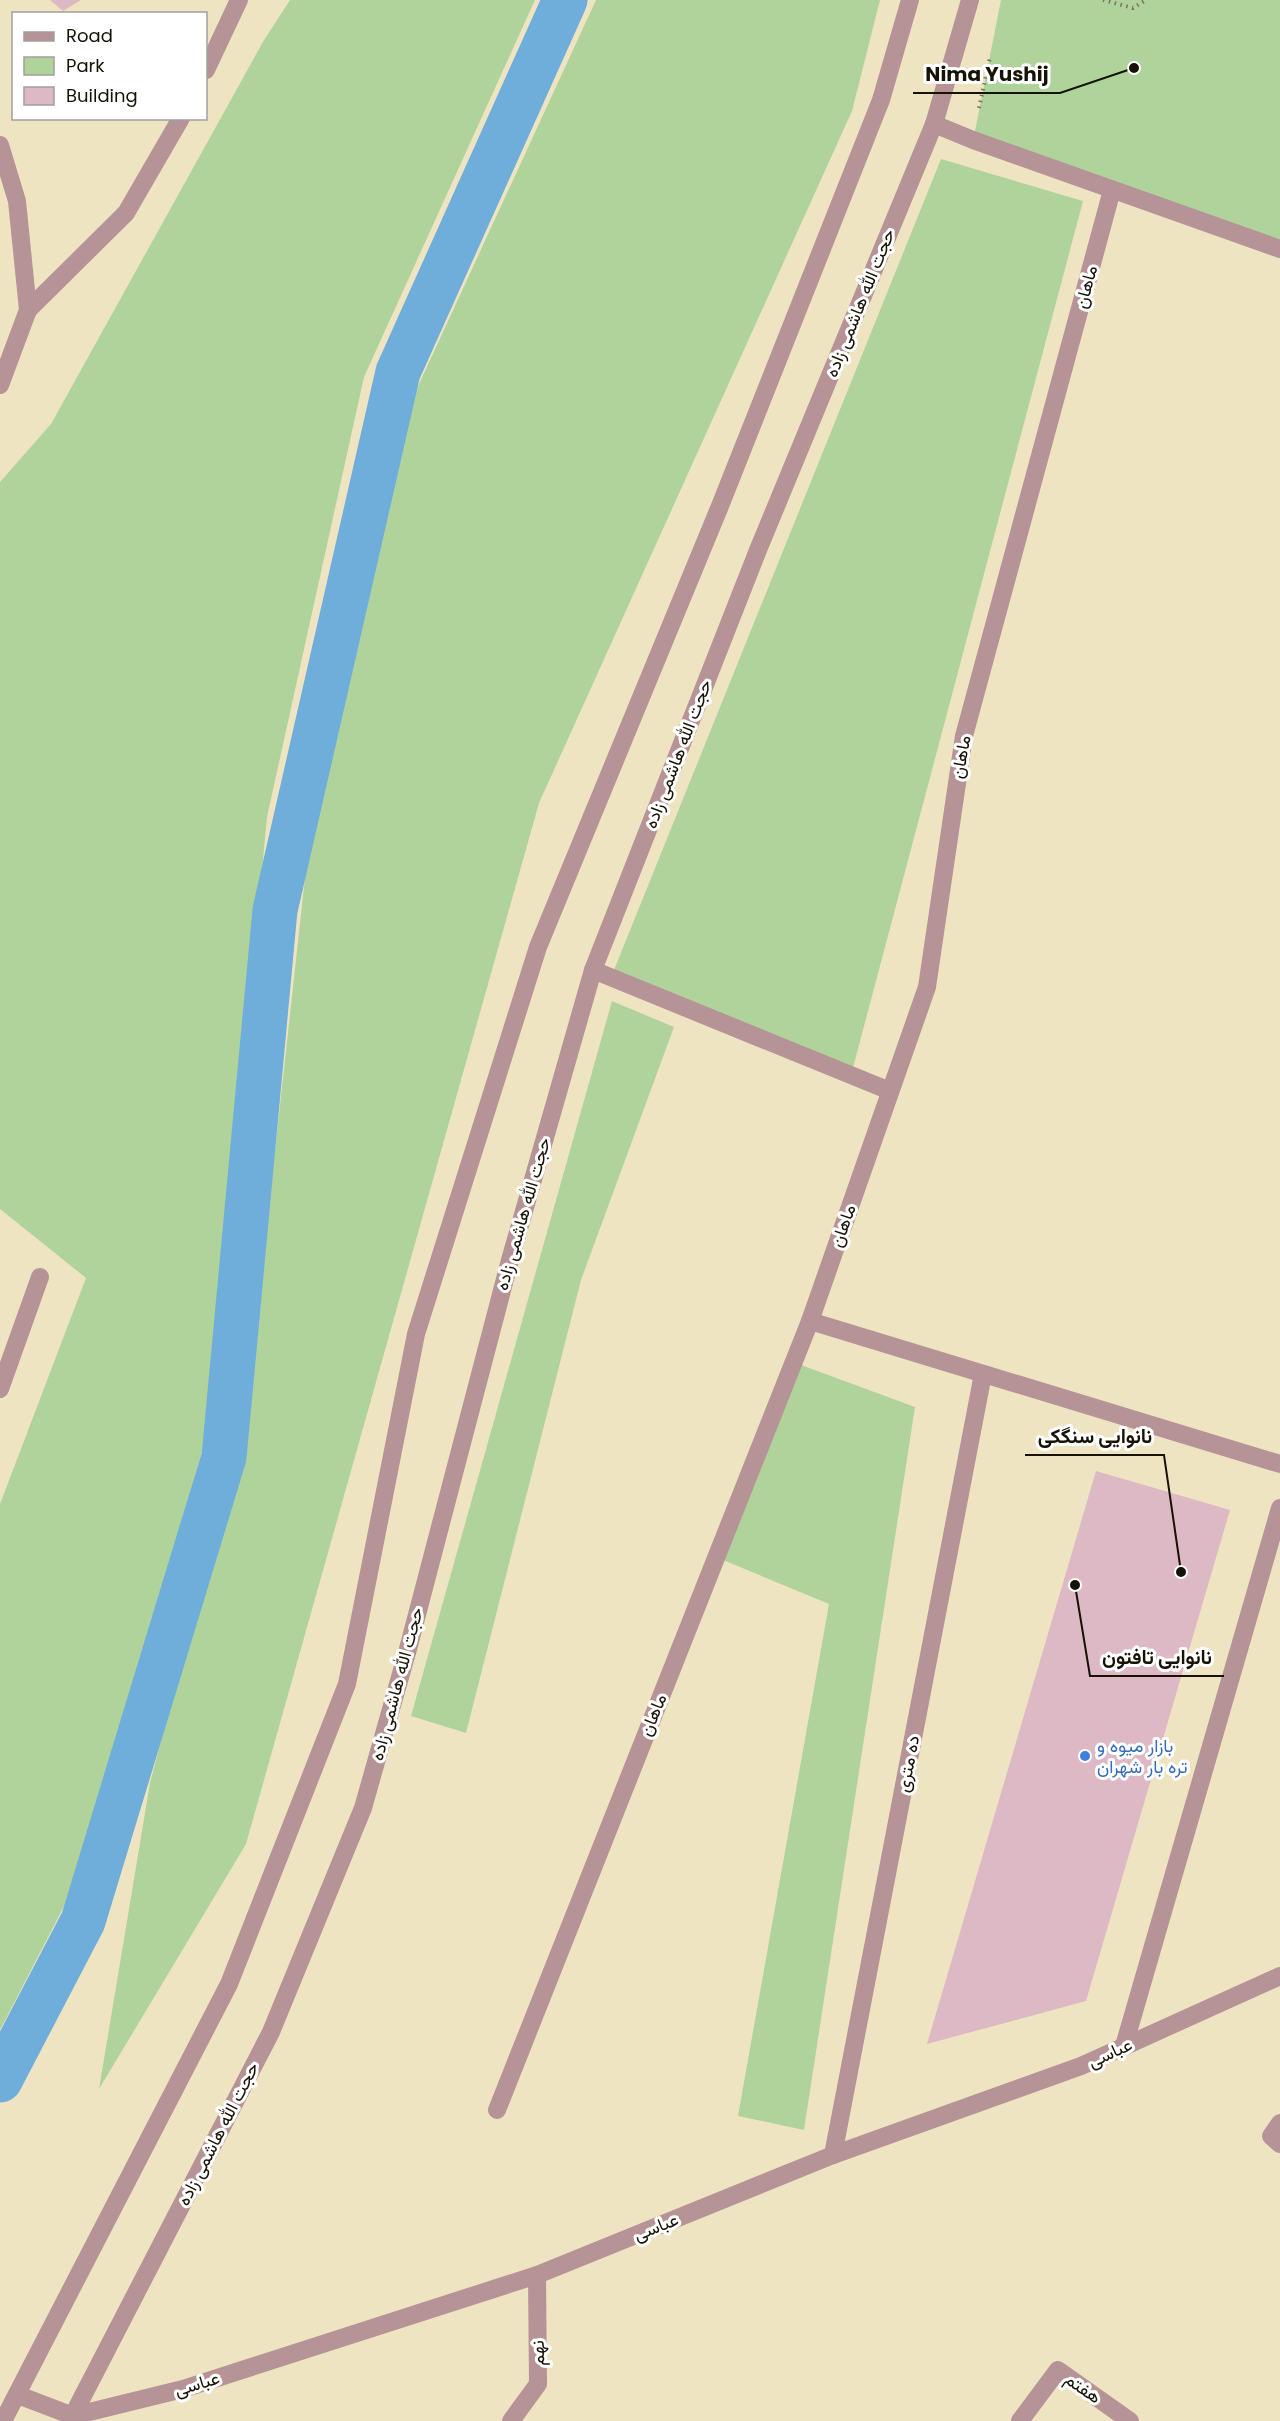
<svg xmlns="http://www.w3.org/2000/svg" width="1280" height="2421" viewBox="0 0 1280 2421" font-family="Poppins,Vazirmatn,sans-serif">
<rect width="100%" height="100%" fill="#efe4c2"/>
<!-- green -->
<g fill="#b0d39c">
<polygon points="290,0 535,0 364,377 267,817 210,1424 75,1885 0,2030 0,1504 86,1278 0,1209 0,482 51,424 264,40"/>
<polygon points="596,0 880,0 852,111 539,803 246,1844 99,2089 150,1783 246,1415 310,832 413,397"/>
<polygon points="1001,0 1280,0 1280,247 974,136"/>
<polygon points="941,159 1083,201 850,1079 614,970"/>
<polygon points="612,1001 674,1027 581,1280 466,1733 411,1716"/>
<polygon points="793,1362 915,1407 804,2130 738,2116 829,1604 716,1557"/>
</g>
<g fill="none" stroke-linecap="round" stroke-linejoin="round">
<!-- canal -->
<polyline stroke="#6faedb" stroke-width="45" points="0,2080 83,1921 224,1457 275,910 398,372 565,0"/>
</g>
<!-- building -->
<g fill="#ddb8c5">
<polygon points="50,0 81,0 63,11"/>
<polygon points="1096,1471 1230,1510 1086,2001 927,2044"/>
</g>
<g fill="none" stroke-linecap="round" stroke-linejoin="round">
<!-- path -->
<g stroke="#7b745e" stroke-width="4" stroke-dasharray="1.5 4.5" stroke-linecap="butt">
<polyline points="1103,0 1133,8 1146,0"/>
<polyline points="979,108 990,57"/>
</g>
<!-- minor -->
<g stroke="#b59397" stroke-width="18">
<polyline points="206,70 239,0"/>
<polyline points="934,124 973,140 1280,249"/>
<polyline points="0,145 17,201 28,310 0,385"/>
<polyline points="28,310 126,213 181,118"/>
<polyline points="593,970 890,1091"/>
<polyline points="810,1321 927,987 964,736 1112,190"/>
<polyline points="0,1389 40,1277"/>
<polyline points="1124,2046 1280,1508"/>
<polyline points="497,2110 810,1321 1280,1464"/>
<polyline points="1280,2123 1271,2136 1280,2144"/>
<polyline points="833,2155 983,1374"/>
<polyline points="18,2395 73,2416 183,2389 537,2275 833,2155 1081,2066 1280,1976"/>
<polyline points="3,2421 229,1984 347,1684 416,1334 538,947 720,506 881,100 910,0"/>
<polyline points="70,2421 271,2032 363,1808 408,1649 510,1260 593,970 758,550 934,124 970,0"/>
<polyline points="511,2421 538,2384 537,2275"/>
<polyline points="1020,2421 1058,2370 1130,2421"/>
</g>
</g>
<!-- markers -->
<circle fill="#3f7fe0" stroke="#fff" stroke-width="2" cx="1085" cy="1756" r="6"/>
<g text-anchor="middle" stroke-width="6" stroke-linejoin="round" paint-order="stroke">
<!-- street labels -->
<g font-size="18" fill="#161206" stroke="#fff">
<text transform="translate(1086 287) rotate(-75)" y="6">ماهان</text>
<text transform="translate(860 303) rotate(-68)" y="6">حجت الله هاشمی زاده</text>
<text transform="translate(678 754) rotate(-69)" y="6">حجت الله هاشمی زاده</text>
<text transform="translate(961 757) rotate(-80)" y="6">ماهان</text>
<text transform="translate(523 1214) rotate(-74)" y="6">حجت الله هاشمی زاده</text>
<text transform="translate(843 1226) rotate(-71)" y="6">ماهان</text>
<text transform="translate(397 1684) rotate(-75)" y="6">حجت الله هاشمی زاده</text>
<text transform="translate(653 1715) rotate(-68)" y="6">ماهان</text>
<text transform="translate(908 1764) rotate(-79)" y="6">ده متری</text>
<text transform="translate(1110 2053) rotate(-25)" y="6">عباسی</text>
<text transform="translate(218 2134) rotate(-63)" y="6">حجت الله هاشمی زاده</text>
<text transform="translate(656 2227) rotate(-22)" y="6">عباسی</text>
<text transform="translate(538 2353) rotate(-91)" y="6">نهم</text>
<text transform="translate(197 2384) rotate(-17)" y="6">عباسی</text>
<text transform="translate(1083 2388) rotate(35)" y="6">هفتم</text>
</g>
<!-- shop labels -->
<g font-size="18" fill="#366cbe" stroke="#fff" text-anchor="start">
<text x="1097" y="1752">بازار میوه و<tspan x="1097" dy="21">تره بار شهران</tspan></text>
</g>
</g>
<!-- callouts -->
<path fill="none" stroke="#161206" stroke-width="2" d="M1134 68L1060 93H913M1181 1572L1164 1455H1025M1075 1585L1090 1676H1224"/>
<g fill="#161206" stroke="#fff" stroke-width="2">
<circle cx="1134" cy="68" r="6"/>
<circle cx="1181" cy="1572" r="6"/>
<circle cx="1075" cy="1585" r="6"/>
</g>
<g font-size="20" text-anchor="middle" font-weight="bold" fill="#161206" stroke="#fff" stroke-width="6" stroke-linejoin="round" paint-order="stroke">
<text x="987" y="81">Nima Yushij</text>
<text x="1095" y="1443">نانوایی سنگکی</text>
<text x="1157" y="1664">نانوایی تافتون</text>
</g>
<!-- legend -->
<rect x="12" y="12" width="195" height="108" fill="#ffffff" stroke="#a2a09b" stroke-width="1.5"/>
<rect x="24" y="32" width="30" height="9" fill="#b59397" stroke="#a2a09b" stroke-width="1.5"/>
<text x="66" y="42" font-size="18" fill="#161206">Road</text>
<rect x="24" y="57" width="30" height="18" fill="#b0d39c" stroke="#a2a09b" stroke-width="1.5"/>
<text x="66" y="72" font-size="18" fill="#161206">Park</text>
<rect x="24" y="87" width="30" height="18" fill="#ddb8c5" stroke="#a2a09b" stroke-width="1.5"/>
<text x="66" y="102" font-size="18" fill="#161206">Building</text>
</svg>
